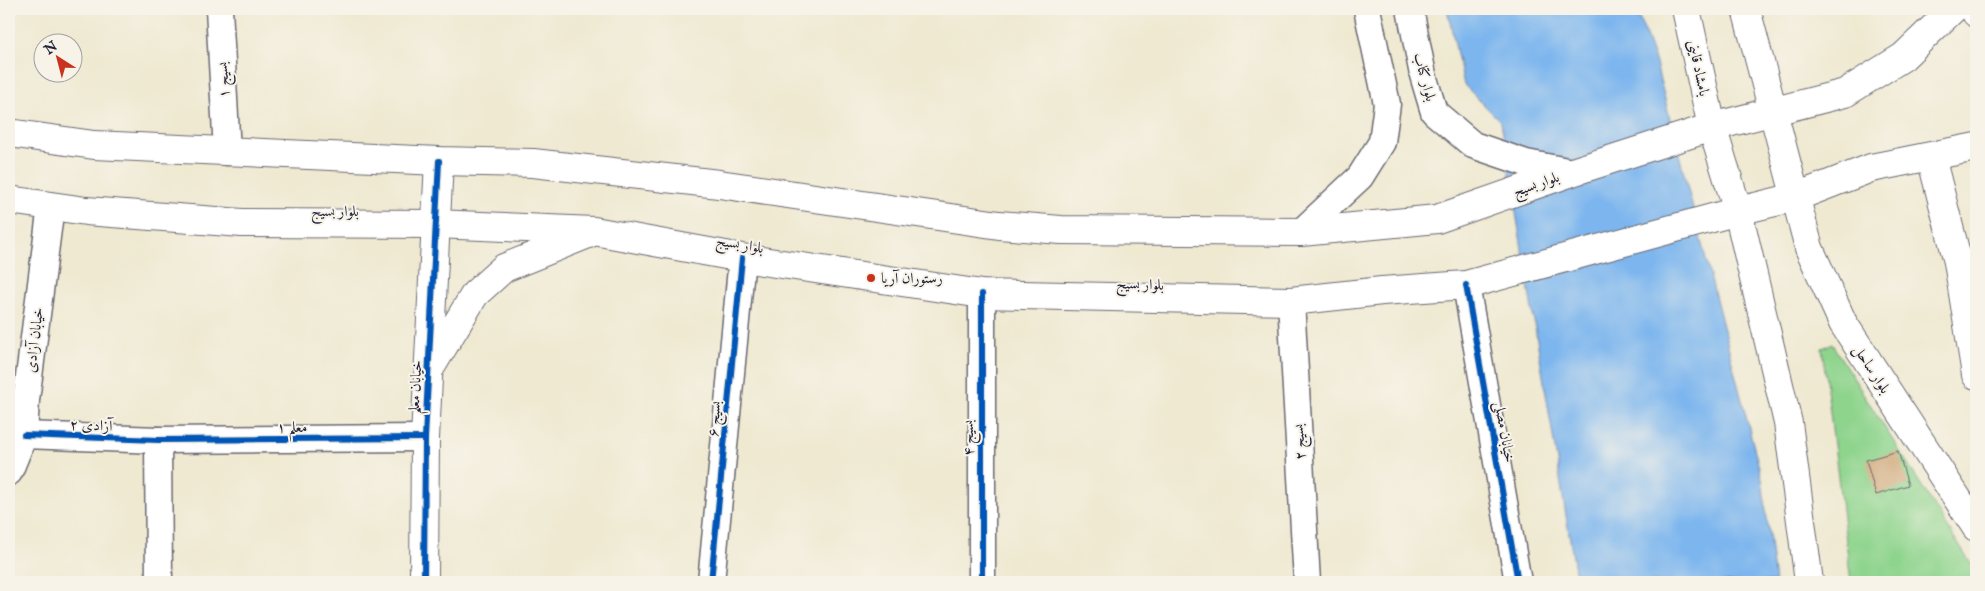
<svg xmlns="http://www.w3.org/2000/svg" width="1985" height="591" viewBox="0 0 1985 591" font-family="'IM FELL English',Amiri,serif">
<rect width="100%" height="100%" fill="#f7f3e8"/>
<filter id="ink" filterUnits="userSpaceOnUse"><feTurbulence type="fractalNoise" baseFrequency=".02" numOctaves="2"/><feDisplacementMap in="SourceGraphic" scale="10" xChannelSelector="R" yChannelSelector="G"/><feConvolveMatrix kernelMatrix="1 2 1 2 8 2 1 2 1" color-interpolation-filters="sRGB"/></filter>
<filter id="wash" filterUnits="userSpaceOnUse"><feTurbulence type="fractalNoise" baseFrequency=".0096" numOctaves="4" result="noise"/><feDisplacementMap in="SourceGraphic" scale="20" xChannelSelector="R" yChannelSelector="G"/><feGaussianBlur stdDeviation="1.12" result="paint"/><feColorMatrix in="noise" values="0 0 0 0 0 0 0 0 0 0 0 0 0 0 0 0 0 1.4 0 .05"/><feComposite in="paint" operator="in"/></filter>
<g filter="url(#wash)">
<rect width="100%" height="100%" fill="#efe9d1"/>
<!-- green -->
<polygon fill="#8ed48d" stroke="#587b64" points="1832,344 1976,572 1976,582 1851,582 1822,348"/>
<!-- water -->
<polygon fill="#7db6ee" stroke="#506c94" points="1447,9 1636,9 1655,60 1762,479 1775,582 1577,582 1501,122 1464,85"/>
<g id="blocks">
<!-- building -->
<polygon fill="#d3ae82" points="1898,451 1908,485 1876,495 1866,460"/>
</g>
</g>
<g filter="url(#ink)">
<use href="#blocks" fill-opacity="0" stroke="#6a6870" stroke-width="1"/>
<g fill="none" stroke-linecap="round" stroke-linejoin="round">
<defs>
<g id="minor">
<polyline points="219,9 227,152"/>
<polyline points="1410,9 1423,75 1434,112 1473,145 1526,163 1572,172"/>
<polyline points="1301,232 1360,177 1382,142 1387,104 1367,9"/>
<polyline points="1466,285 1518,582"/>
<polyline points="1291,301 1307,582"/>
<polyline points="24,435 158,440 425,438"/>
<polyline points="158,440 159,582"/>
<polyline points="9,472 24,435 26,400 51,206"/>
<polyline points="711,582 742,258"/>
<polyline points="982,582 982,294"/>
</g>
<polyline id="tertiary" points="424,582 425,438 439,161"/>
<g id="secondary">
<polyline points="1686,9 1712,127 1738,211 1788,423 1809,582"/>
<polyline points="1746,9 1809,248 1843,323 1976,527"/>
<polyline points="1976,9 1976,13"/>
<polyline points="9,133 94,145 439,161 533,163 719,184 999,225 1061,230 1301,232 1437,219 1572,172 1712,127 1845,93 1903,57 1953,9"/>
<polyline points="1931,157 1958,262 1976,375"/>
<polyline points="9,200 86,211 242,223 436,224 594,231 742,258 982,294 1291,301 1382,291 1466,285 1738,211 1796,197 1871,168 1976,147"/>
<polyline points="429,370 475,294 504,268 588,234"/>
</g>
</defs>
<!-- minor casing -->
<use href="#minor" stroke="#6a6870" stroke-width="29"/>
<!-- tertiary casing -->
<use href="#tertiary" stroke="#6a6870" stroke-width="30"/>
<!-- secondary casing -->
<use href="#secondary" stroke="#6a6870" stroke-width="30"/>
<!-- minor -->
<use href="#minor" stroke="#fff" stroke-width="26"/>
<!-- tertiary -->
<use href="#tertiary" stroke="#fff" stroke-width="28"/>
<!-- secondary -->
<use href="#secondary" stroke="#fff" stroke-width="28"/>
<defs>
<g id="cycleway">
<polyline points="1466,285 1518,582"/>
<polyline points="24,435 158,440 425,438"/>
<polyline points="424,582 425,438 439,161"/>
<polyline points="711,582 742,258"/>
<polyline points="982,582 982,294"/>
</g>
</defs>
<!-- cycleway casing -->
<use href="#cycleway" stroke="#f7f3e8" stroke-width="9"/>
<!-- cycleway -->
<use href="#cycleway" stroke="#0057b8" stroke-width="6"/>
</g>
</g>
<!-- markers -->
<circle fill="#c8321e" stroke="#f7f3e8" stroke-width="2" cx="871" cy="278" r="5"/>
<g text-anchor="middle" stroke-width="4" stroke-linejoin="round" paint-order="stroke">
<!-- street labels -->
<g font-size="15" fill="#22223b" stroke="#f7f3e8">
<text transform="translate(1699 68) rotate(78)" y="5">بامشاد قاینی</text>
<text transform="translate(1425 77) rotate(75)" y="5">بلوار کتاب</text>
<text transform="translate(223 80) rotate(-93)" y="5">بسیج ۱</text>
<text transform="translate(1536 184) rotate(-19)" y="5">بلوار بسیج</text>
<text x="335" y="216">بلوار بسیج</text>
<text transform="translate(740 244) rotate(10)" y="5">بلوار بسیج</text>
<text transform="translate(1140 284) rotate(2)" y="5">بلوار بسیج</text>
<text transform="translate(34 340) rotate(-83)" y="5">خیابان آزادی</text>
<text transform="translate(1872 369) rotate(57)" y="5">بلوار ساحل</text>
<text transform="translate(415 387) rotate(-87)" y="5">خیابان معلم</text>
<text transform="translate(714 419) rotate(-85)" y="5">بسیج ۶</text>
<text transform="translate(91 425) rotate(2)" y="5">آزادی ۲</text>
<text x="292" y="432">معلم ۱</text>
<text transform="translate(1505 432) rotate(80)" y="5">خیابان مصلی</text>
<text transform="translate(968 438) rotate(-90)" y="5">بسیج ۴</text>
<text transform="translate(1299 442) rotate(-93)" y="5">بسیج ۲</text>
</g>
<!-- poi labels -->
<g font-size="15" fill="#22223b" stroke="#f7f3e8" text-anchor="start">
<text x="881" y="283">رستوران آریا</text>
</g>
</g>
<!-- margin -->
<rect width="1985" height="591" fill="none" stroke="#f7f3e8" stroke-width="30"/>
<!-- north arrow -->
<g transform="translate(58 58) rotate(324)"><circle r="24" fill="#f7f3e8" stroke="#a29fa3"/>
<path d="M0-4L9 19L0 12L-9 19Z" fill="#c8321e"/>
<text y="-8" font-size="14" font-weight="bold" text-anchor="middle" fill="#22223b">N</text>
</g>
</svg>
